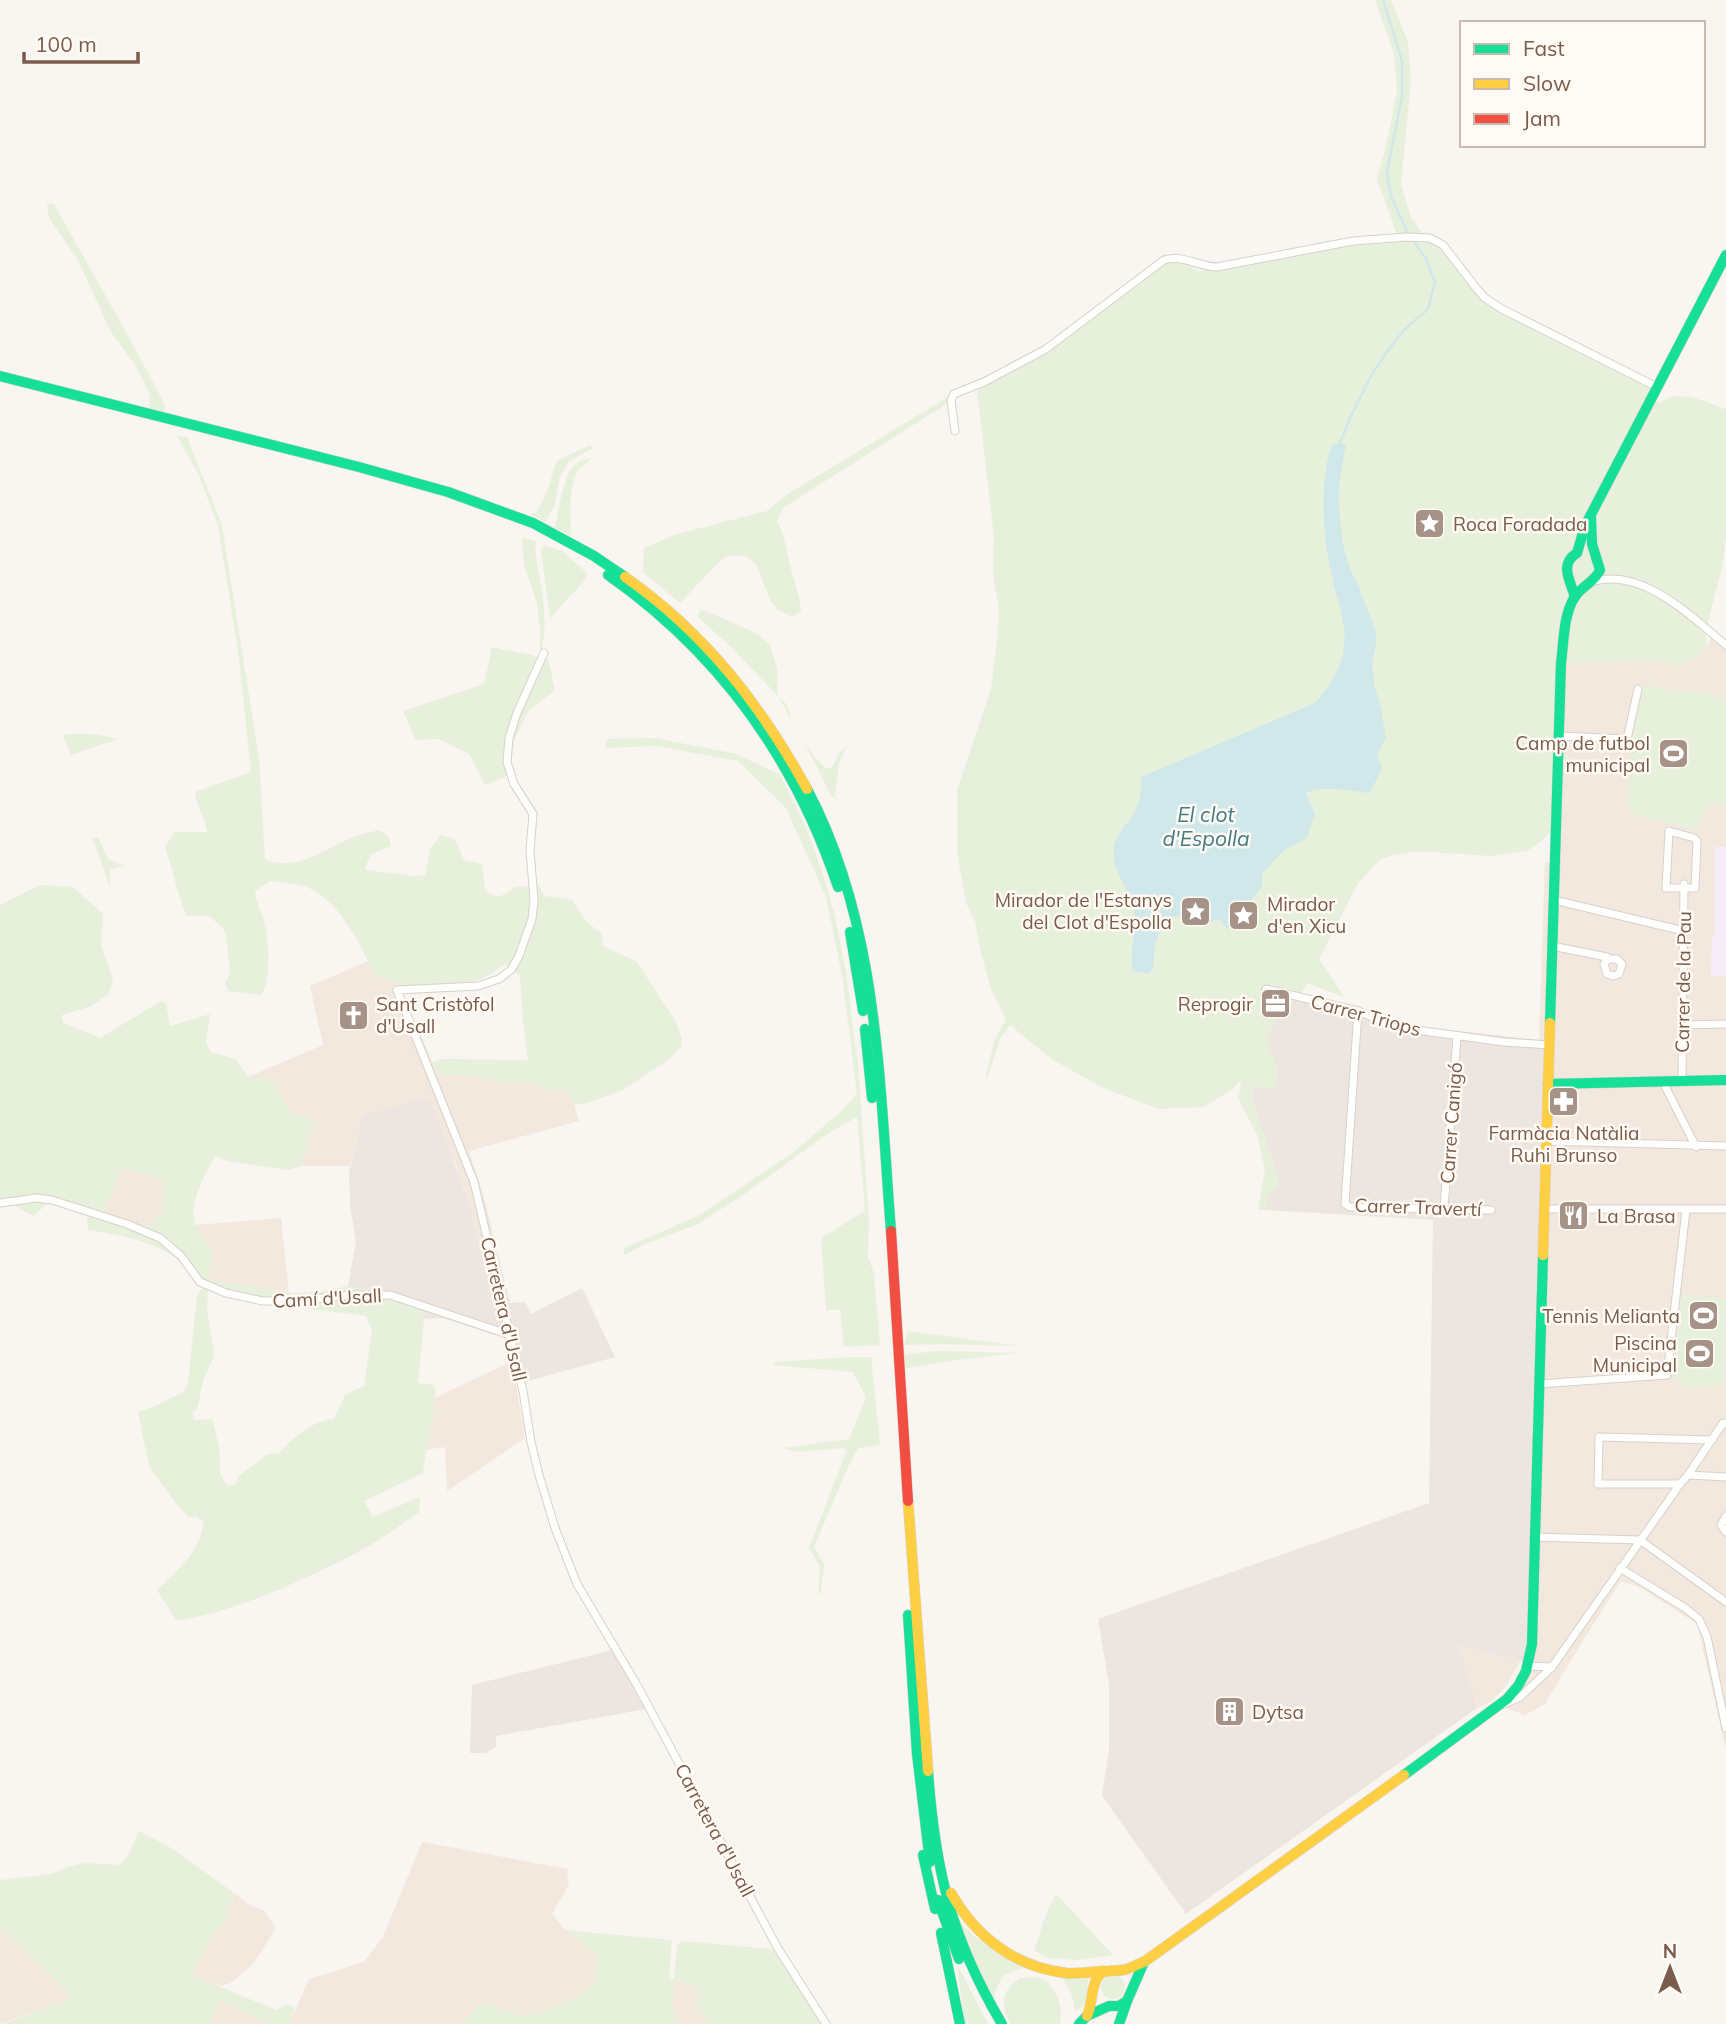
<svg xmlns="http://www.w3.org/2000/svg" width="1726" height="2024" viewBox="0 0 1726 2024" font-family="Mulish,sans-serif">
<rect width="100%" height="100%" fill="#f9f5f0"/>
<!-- residential -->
<g fill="#f2e8de">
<polygon points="1715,631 1726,640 1726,1750 1697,1624 1641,1588 1621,1581 1582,1642 1545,1704 1525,1715 1500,1706 1525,1677 1546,1054 1539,1040 1545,862 1551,863 1564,664 1654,661 1680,666 1699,655 1707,646"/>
<polygon points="368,961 376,976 408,986 402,996 439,1076 458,1074 496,1081 534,1083 555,1092 567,1089 574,1105 579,1121 469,1151 484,1197 498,1254 483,1259 468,1199 454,1160 362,1116 350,1166 301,1166 315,1124 310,1118 289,1111 279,1089 248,1077 323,1045 310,986"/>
<polygon points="122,1168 164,1179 162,1210 148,1227 104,1212"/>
<polygon points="281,1218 289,1293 206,1281 196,1225"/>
<polygon points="512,1361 525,1438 447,1491 445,1447 425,1450 435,1398"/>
<polygon points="1457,1643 1520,1661 1506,1686 1492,1701 1477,1708"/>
<polygon points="422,1842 568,1869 567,1875 569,1884 552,1914 565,1930 597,1956 596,1982 579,1996 541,2012 522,2016 495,2006 478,2005 462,2024 289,2024 309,1979 364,1962 383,1937"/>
<polygon points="235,1894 250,1905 265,1911 276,1928 254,1963 231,1983 220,1986 191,1975 215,1931 224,1923"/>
<polygon points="0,1928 41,1965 72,1995 66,2000 0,2024"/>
<polygon points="674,1979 697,1987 696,2007 711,2024 681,2024 672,2011"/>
<polygon points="219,2000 269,2024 210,2024"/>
</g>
<!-- industrial -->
<g fill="#ede5e0">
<polygon points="1260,983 1353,1006 1376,1016 1415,1026 1539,1040 1546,1054 1528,1663 1458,1644 1477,1708 1186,1914 1102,1796 1109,1748 1109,1685 1098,1619 1429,1503 1433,1220 1264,1210 1268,1197 1278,1177 1252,1099 1260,1023"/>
<polygon points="429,1098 468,1199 483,1258 498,1254 510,1303 525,1302 531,1314 582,1288 615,1357 517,1384 508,1339 443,1318 424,1319 423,1302 405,1297 348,1286 356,1242 350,1204 349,1173 362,1116"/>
<polygon points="613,1650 646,1709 496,1736 496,1747 486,1753 470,1753 472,1685"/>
</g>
<!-- education -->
<polygon fill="#f6eef6" points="1715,847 1726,847 1726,976 1711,976 1712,936 1715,936"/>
<!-- green -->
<g fill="#e7f0db" fill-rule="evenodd">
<polygon points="1375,0 1391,0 1408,42 1411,80 1401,184 1411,218 1427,239 1437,239 1488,300 1659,388 1654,398 1657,403 1674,396 1692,397 1726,409 1726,539 1721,572 1709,617 1706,636 1707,646 1699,655 1680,666 1654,661 1566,664 1557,817 1550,832 1542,841 1527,851 1491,856 1430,852 1414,852 1393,855 1380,860 1358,883 1319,959 1345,998 1307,983 1301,993 1292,1003 1284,1008 1266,1039 1278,1070 1276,1090 1253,1086 1252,1099 1278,1177 1278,1186 1268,1197 1264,1210 1258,1210 1265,1170 1258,1137 1238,1098 1241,1084 1239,1081 1232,1090 1203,1107 1159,1109 1103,1088 1053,1060 1010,1025 1000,1039 988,1076 985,1078 995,1039 1006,1019 991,989 980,949 975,921 966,903 957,853 957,790 991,689 997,640 999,609 993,575 994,538 977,390 1141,284 1163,254 1200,271 1354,242 1399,240 1377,179 1385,150 1397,92 1394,54"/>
<path d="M47 204H54C91 271 130 337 165 405L164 412 150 409 149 392 136 366 111 332 78 260 49 218Z"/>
<path d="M948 397 951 401 783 508 777 521C786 538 788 558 793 577 797 590 800 597 801 611L793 617 778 610 770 600 756 564 746 556H727L717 564 680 603 643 572 644 548 677 534 767 511 786 495Z"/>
<path d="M177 436 187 437 222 525 259 758 265 859C299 875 332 842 363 834 368 833 375 830 379 831 383 832 386 835 389 837L391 846C376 852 369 852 365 870L415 876 425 875 430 849 441 835 455 839 464 860 482 864 485 890 495 897 503 895 515 887 539 886 545 896 572 900 587 922 601 933 603 946 637 962 676 1022 682 1039 681 1047 667 1061 621 1091 583 1104 574 1105 567 1089 555 1092 534 1083 496 1081 458 1074 439 1076 432 1062 443 1059 528 1060 523 1022 520 976 505 964 491 974 478 980 459 984 408 986 376 976C359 945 343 904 309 888 298 883 283 883 271 881L255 891C256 901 260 909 263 918 269 937 272 979 261 995L228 991 225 984 230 973 226 934 223 928 209 916H187C177 894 173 870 165 847L174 832H207C205 817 196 807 195 792L251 772 239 658 218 526 198 473Z"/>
<polygon points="590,445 593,448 568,462 560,477 554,507 545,522 530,514 537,512 546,494 557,461"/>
<path d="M592 458C588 462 583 465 579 469 568 483 571 518 571 536L555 528C557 515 565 475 572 467 578 461 584 459 592 458Z"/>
<path d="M522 538 537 541 535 551C541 584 550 624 540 657L548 659 555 690 528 711 514 741 511 767 521 789 522 802 508 776 485 785 469 754 439 739 416 740 403 711 484 684 492 647 540 657V630L537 603 524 565Z"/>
<polygon points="544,545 562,551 588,574 585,580 550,618 541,550"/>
<path d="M701 609 758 634 770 645 777 669 778 696C793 708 787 711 794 726 802 741 813 756 826 768H832L839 753 847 746 839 763 835 796 838 800 831 796 815 763 778 696 731 647 698 617Z"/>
<polygon points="1641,685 1726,697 1726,805 1713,804 1708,808 1697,830 1628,813 1631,745"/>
<polygon points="66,734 93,734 118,739 71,755 63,736"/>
<polygon points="655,738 737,754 780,775 805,825 822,871 835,916 846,971 858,1065 869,1221 868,1257 874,1273 880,1345 844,1347 840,1310 826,1310 821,1238 865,1211 857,1117 830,1132 743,1195 698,1224 645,1244 624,1255 624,1248 698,1216 795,1151 840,1112 857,1094 842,975 826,897 786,808 738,761 656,746 605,748 607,739"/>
<polygon points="98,837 108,859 124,866 110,870 110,886 93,839"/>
<path d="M40 885 73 887 103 914 101 945 113 979 108 995 89 1007 62 1015V1022L100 1038 161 1001 166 1003 170 1026 210 1014 206 1043 211 1052 236 1059 248 1077 272 1080 279 1089 289 1111 310 1118 315 1124 301 1166 289 1170 227 1161 216 1156C205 1173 191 1199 194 1220 196 1231 208 1245 214 1254L207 1280 289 1293 319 1292 348 1286 405 1297 423 1303 424 1319 418 1383 435 1385C437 1414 426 1444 423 1473L364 1501 373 1517 420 1497 419 1512C400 1525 381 1540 360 1551 302 1581 242 1609 177 1621L157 1590C178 1570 200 1552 204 1522L196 1516 189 1517 177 1505 149 1466 138 1412 155 1406 184 1392 188 1383 197 1296 205 1285C196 1277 187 1265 177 1258 151 1241 118 1234 88 1230L86 1207 53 1199 33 1216 12 1204 0 1202V905ZM122 1168 164 1179 162 1210 148 1227 104 1212ZM208 1289C259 1306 313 1308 366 1316L372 1331 364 1386 345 1395 334 1419C313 1420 293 1438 279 1453L267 1454 238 1477 235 1485H227C215 1472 222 1461 219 1447 217 1437 214 1428 212 1419L193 1420V1412L197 1409 204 1378 213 1359 214 1352 207 1309Z"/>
<polygon points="1682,1294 1726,1299 1725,1384 1685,1388 1672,1376"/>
<polygon points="908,1331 1020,1346 940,1344 904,1345"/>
<polygon points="935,1351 1019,1353 963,1359 906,1368 904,1355"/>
<polygon points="848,1357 871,1357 880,1445 858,1448 847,1469 814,1547 824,1564 821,1591 818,1595 820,1566 809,1548 847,1450 842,1448 797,1452 784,1448 849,1439 866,1397 853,1372 773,1365 777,1362"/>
<polygon points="139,1831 175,1850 235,1894 224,1923 215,1931 192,1975 276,2010 288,2004 295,2008 289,2024 269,2024 219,2000 210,2024 3,2024 66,2000 71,1995 41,1965 0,1928 0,1880 53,1874 67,1867 85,1863 120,1865 128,1855"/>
<polygon points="1056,1894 1113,1955 1077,1960 1050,1958 1034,1951 1047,1911"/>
<path d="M957 1919 975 1937 1030 1967C1003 1972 1000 1975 993 2001L974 1967Z"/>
<polygon points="565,1930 672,1940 669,1979 674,1979 677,1945 681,1941 770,1949 775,1952 821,2024 711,2024 696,2007 697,1987 675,1979 672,2011 681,2024 462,2024 478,2005 495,2006 522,2016 541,2012 579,1996 595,1982 597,1956"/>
<polygon points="957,1964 988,2024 965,2024"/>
<circle cx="1113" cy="1987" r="12"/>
<path d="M1061 1977H1088L1087 2002 1075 2012C1074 1998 1070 1988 1061 1977Z"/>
<path d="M1020 1978C1026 1978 1032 1977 1038 1978 1056 1981 1064 2008 1060 2024H1010C1000 2003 1001 1991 1020 1978Z"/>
</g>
<!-- water -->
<g fill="#d0e8ea">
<path d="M1340 443 1346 445C1343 462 1339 479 1339 496 1339 518 1343 560 1355 578L1376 631V646L1372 665 1375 688 1381 708 1386 738 1377 755 1382 768 1370 793C1350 792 1325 784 1306 793L1315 814 1307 838 1284 850 1262 874V887L1227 929 1220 920H1215L1208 923 1207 917 1200 912 1182 916 1172 917C1154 935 1155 946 1153 969L1148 974 1133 971C1128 951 1138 932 1134 912 1130 888 1110 871 1114 846 1117 831 1130 822 1136 809 1141 799 1141 788 1141 777L1315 703C1329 687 1342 668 1344 647 1347 621 1336 597 1331 573 1323 537 1319 479 1332 445Z"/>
<polygon points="1686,1346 1714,1349 1712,1363 1685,1360"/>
</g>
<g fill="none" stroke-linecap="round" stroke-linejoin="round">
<!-- stream -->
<g stroke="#d0e8ea" stroke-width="2.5">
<polyline points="1383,0 1402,61 1402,97 1387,172 1391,197 1409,235"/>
<polyline points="1340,443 1350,418 1372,374 1389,349 1405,329 1428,309 1435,282 1426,259 1413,240"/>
</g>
<defs>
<g id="street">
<path d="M955 431 951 400 954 394 984 382 1046 349 1164 260C1182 254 1199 267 1217 267L1353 241 1406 237 1430 238 1443 245 1477 289 1485 298 1502 309 1657 387"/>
<path d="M1594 581C1645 569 1690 616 1726 645"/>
<polyline points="544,653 517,713 509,738 507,762 514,784 533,814 530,850 534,900 532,919 519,956 511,970 499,979 478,986 397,990 474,1182 523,1391 531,1442 539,1475 555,1528 577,1584 637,1685 777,1947 826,2024"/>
<polyline points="1559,736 1627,739 1638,689"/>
<polygon points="1669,831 1694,838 1697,841 1695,888 1666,888"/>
<polyline points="1554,900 1684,931"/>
<polyline points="1552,946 1607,957 1608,959 1617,959 1622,964 1619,974 1613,976 1607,974 1604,964 1608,959"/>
<polyline points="1266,989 1358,1011 1386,1023 1416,1030 1504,1042 1549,1045"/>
<polyline points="1358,1011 1345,1204 1350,1207 1491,1210"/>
<polyline points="1683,1025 1726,1024"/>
<polyline points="1682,1081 1684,884"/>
<polyline points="1663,1082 1696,1147"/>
<polyline points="1547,1141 1726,1146"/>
<polyline points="0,1203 37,1198 52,1200 127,1224 160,1238 181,1256 200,1282 226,1293 263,1301 298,1301 349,1295 390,1295 510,1335"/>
<polyline points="1444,1209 1457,1036"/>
<polyline points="1546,1209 1726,1209"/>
<polyline points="1539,1384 1667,1375 1686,1210"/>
<polyline points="1688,1475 1726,1477"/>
<polyline points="1680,1484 1598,1484 1599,1437 1712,1440"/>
<polyline points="1726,1516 1721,1525 1726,1532"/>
<polyline points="1534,1537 1640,1540 1726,1602"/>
<polyline points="1620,1568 1685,1608 1699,1619 1707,1637 1726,1728"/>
<polyline points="1529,1666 1552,1667"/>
<polyline points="1504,1704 1520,1697 1552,1667 1680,1484 1688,1475 1723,1423 1726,1424"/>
</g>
<g id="fast">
<polyline points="0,376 359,467 448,492 533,523 594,556 625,577"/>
<path d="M608 575C719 653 795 759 838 887"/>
<path d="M1575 597C1570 580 1559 564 1577 553L1585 526 1726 255"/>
<path d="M807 789C879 924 879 1082 891 1231"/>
<polyline points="850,932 863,1011"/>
<path d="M1550 1023 1561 663C1564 642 1563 617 1574 598 1581 586 1594 583 1600 570L1592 544 1591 518"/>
<polyline points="865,1029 872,1098"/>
<polyline points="1548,1084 1726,1080"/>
<polyline points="908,1615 917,1754 930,1862"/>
<path d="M928 1771C935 1870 951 1938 1002 2024"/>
<polyline points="1404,1775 1507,1699 1518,1686 1526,1671 1532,1644 1543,1255"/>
<polyline points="923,1855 935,1909"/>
<polyline points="938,1900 959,1959"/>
<polyline points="941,1933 960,2024"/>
<polyline points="1079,2024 1087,2016 1109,2006 1119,2006 1127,2001 1144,1962"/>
<polyline points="1119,2024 1127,2001"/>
</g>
<g id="slow">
<path d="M625 577C705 633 760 704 807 789"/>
<polyline points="1543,1255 1550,1023"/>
<polyline points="908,1501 928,1771"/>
<path d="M951 1893C976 1937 1015 1967 1066 1973 1079 1974 1092 1972 1104 1971"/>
<path d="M1087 2016C1092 2005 1091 1994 1095 1983 1100 1967 1111 1972 1123 1970 1130 1969 1137 1964 1144 1962L1404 1775"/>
</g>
<polyline id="jam" points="891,1231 908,1501"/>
</defs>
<!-- street casing -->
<use href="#street" stroke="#d7d1cb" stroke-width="9"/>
<!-- fast casing -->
<use href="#fast" stroke="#d9d2cb" stroke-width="11"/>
<!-- slow casing -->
<use href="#slow" stroke="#d9d2cb" stroke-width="11"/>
<!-- jam casing -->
<use href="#jam" stroke="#d9d2cb" stroke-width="11"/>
<!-- street -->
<use href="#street" stroke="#fefefd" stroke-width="7"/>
<!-- fast -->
<use href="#fast" stroke="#16e098" stroke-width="10"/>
<!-- slow -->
<use href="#slow" stroke="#ffcf43" stroke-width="10"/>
<!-- jam -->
<use href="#jam" stroke="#f24e42" stroke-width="10"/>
</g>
<!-- icons -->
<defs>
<symbol id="sight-square" viewBox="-11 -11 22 22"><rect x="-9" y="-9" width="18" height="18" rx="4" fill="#a69286" stroke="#fffaf3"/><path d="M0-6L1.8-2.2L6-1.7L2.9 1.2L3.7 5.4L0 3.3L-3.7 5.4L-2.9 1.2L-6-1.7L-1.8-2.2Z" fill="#fff"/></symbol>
<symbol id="stadium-square" viewBox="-11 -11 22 22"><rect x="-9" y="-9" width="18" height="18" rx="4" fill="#a69286" stroke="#fffaf3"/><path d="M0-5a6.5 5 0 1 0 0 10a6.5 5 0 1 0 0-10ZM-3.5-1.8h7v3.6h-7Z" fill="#fff"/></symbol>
<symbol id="office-square" viewBox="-11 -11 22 22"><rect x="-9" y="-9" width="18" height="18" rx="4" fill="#a69286" stroke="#fffaf3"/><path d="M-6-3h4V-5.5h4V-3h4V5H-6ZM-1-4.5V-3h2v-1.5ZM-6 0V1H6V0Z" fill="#fff"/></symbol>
<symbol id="church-square" viewBox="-11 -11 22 22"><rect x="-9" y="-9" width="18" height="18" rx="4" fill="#a69286" stroke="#fffaf3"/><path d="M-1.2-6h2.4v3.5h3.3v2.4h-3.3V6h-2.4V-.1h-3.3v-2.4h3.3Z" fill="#fff"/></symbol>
<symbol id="pharmacy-square" viewBox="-11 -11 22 22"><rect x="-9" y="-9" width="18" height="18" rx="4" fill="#a69286" stroke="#fffaf3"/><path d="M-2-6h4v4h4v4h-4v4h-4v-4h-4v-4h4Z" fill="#fff"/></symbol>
<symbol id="restaurant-square" viewBox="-11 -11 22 22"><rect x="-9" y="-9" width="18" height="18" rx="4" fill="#a69286" stroke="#fffaf3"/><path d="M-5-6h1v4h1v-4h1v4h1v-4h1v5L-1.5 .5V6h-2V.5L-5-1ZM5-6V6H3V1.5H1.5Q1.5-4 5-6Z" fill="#fff"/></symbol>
<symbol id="building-square" viewBox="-11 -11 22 22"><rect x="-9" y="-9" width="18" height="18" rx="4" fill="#a69286" stroke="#fffaf3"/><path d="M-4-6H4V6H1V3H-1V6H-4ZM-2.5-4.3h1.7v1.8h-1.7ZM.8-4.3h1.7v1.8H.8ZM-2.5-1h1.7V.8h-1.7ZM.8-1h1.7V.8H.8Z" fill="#fff"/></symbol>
</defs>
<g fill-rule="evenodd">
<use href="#sight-square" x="1412" y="506" width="35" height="35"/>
<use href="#stadium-square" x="1656" y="736" width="35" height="35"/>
<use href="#sight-square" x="1178" y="894" width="35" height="35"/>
<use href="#sight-square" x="1226" y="898" width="35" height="35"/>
<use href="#office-square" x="1258" y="986" width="35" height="35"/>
<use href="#church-square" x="336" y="998" width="35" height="35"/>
<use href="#pharmacy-square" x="1546" y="1084" width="35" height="35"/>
<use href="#restaurant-square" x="1556" y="1198" width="35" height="35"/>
<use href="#stadium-square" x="1686" y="1298" width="35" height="35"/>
<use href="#stadium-square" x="1682" y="1336" width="35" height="35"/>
<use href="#building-square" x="1212" y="1694" width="35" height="35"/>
</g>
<g text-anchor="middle" stroke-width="5" stroke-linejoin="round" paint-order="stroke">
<!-- poi labels -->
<g font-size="19" fill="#7a5c4d" stroke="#fffaf3" text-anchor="start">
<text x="1453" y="531">Roca Foradada</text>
<text x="1650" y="750" text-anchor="end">Camp de futbol<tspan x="1650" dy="22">municipal</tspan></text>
<text x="1172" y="907" text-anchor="end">Mirador de l'Estanys<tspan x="1172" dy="22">del Clot d'Espolla</tspan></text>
<text x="1267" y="911">Mirador<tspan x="1267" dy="22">d'en Xicu</tspan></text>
<text x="376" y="1011">Sant Cristòfol<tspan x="376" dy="22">d'Usall</tspan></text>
<text x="1253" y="1011" text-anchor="end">Reprogir</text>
<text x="1564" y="1140" text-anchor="middle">Farmàcia Natàlia<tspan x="1564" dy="22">Ruhi Brunso</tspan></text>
<text x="1597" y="1223">La Brasa</text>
<text x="1680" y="1323" text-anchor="end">Tennis Melianta</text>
<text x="1677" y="1350" text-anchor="end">Piscina<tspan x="1677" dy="22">Municipal</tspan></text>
<text x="1252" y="1719">Dytsa</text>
</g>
<!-- street labels -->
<g font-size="19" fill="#7a5c4d" stroke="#fffaf3">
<text transform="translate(1683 982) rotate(-89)" y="7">Carrer de la Pau</text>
<text transform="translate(1366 1015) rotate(15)" y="7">Carrer Triops</text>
<text transform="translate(1451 1123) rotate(-86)" y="7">Carrer Canigó</text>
<text transform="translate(1418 1207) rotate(2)" y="7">Carrer Travertí</text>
<text transform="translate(327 1298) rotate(-3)" y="7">Camí d'Usall</text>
<text transform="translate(504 1309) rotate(77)" y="7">Carretera d'Usall</text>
<text transform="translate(715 1830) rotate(62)" y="7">Carretera d'Usall</text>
</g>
<!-- water labels -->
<g font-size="21" font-style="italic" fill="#437c86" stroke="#fffaf3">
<text x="1206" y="822">El clot<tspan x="1206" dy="24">d'Espolla</tspan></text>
</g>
</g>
<!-- legend -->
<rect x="1460" y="21" width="245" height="126" fill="#fffaf3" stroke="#cabbb1" stroke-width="2"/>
<rect x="1474" y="44" width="35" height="10" fill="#16e098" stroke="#cabbb1" stroke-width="2"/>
<text x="1523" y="56" font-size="21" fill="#7a5c4d">Fast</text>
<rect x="1474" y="79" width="35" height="10" fill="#ffcf43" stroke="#cabbb1" stroke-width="2"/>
<text x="1523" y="91" font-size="21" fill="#7a5c4d">Slow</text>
<rect x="1474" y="114" width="35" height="10" fill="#f24e42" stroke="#cabbb1" stroke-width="2"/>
<text x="1523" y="126" font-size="21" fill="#7a5c4d">Jam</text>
<!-- north arrow -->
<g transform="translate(1670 1968)" stroke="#fffaf3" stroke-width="5" paint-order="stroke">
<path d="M0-5L12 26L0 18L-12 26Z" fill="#7a5c4d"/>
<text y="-10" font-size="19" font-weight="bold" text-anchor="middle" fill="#7a5c4d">N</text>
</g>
<!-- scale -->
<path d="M24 52v10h114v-10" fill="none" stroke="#7a5c4d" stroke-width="3.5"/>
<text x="35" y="52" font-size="21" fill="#7a5c4d" stroke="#fffaf3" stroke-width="5" paint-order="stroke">100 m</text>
</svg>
